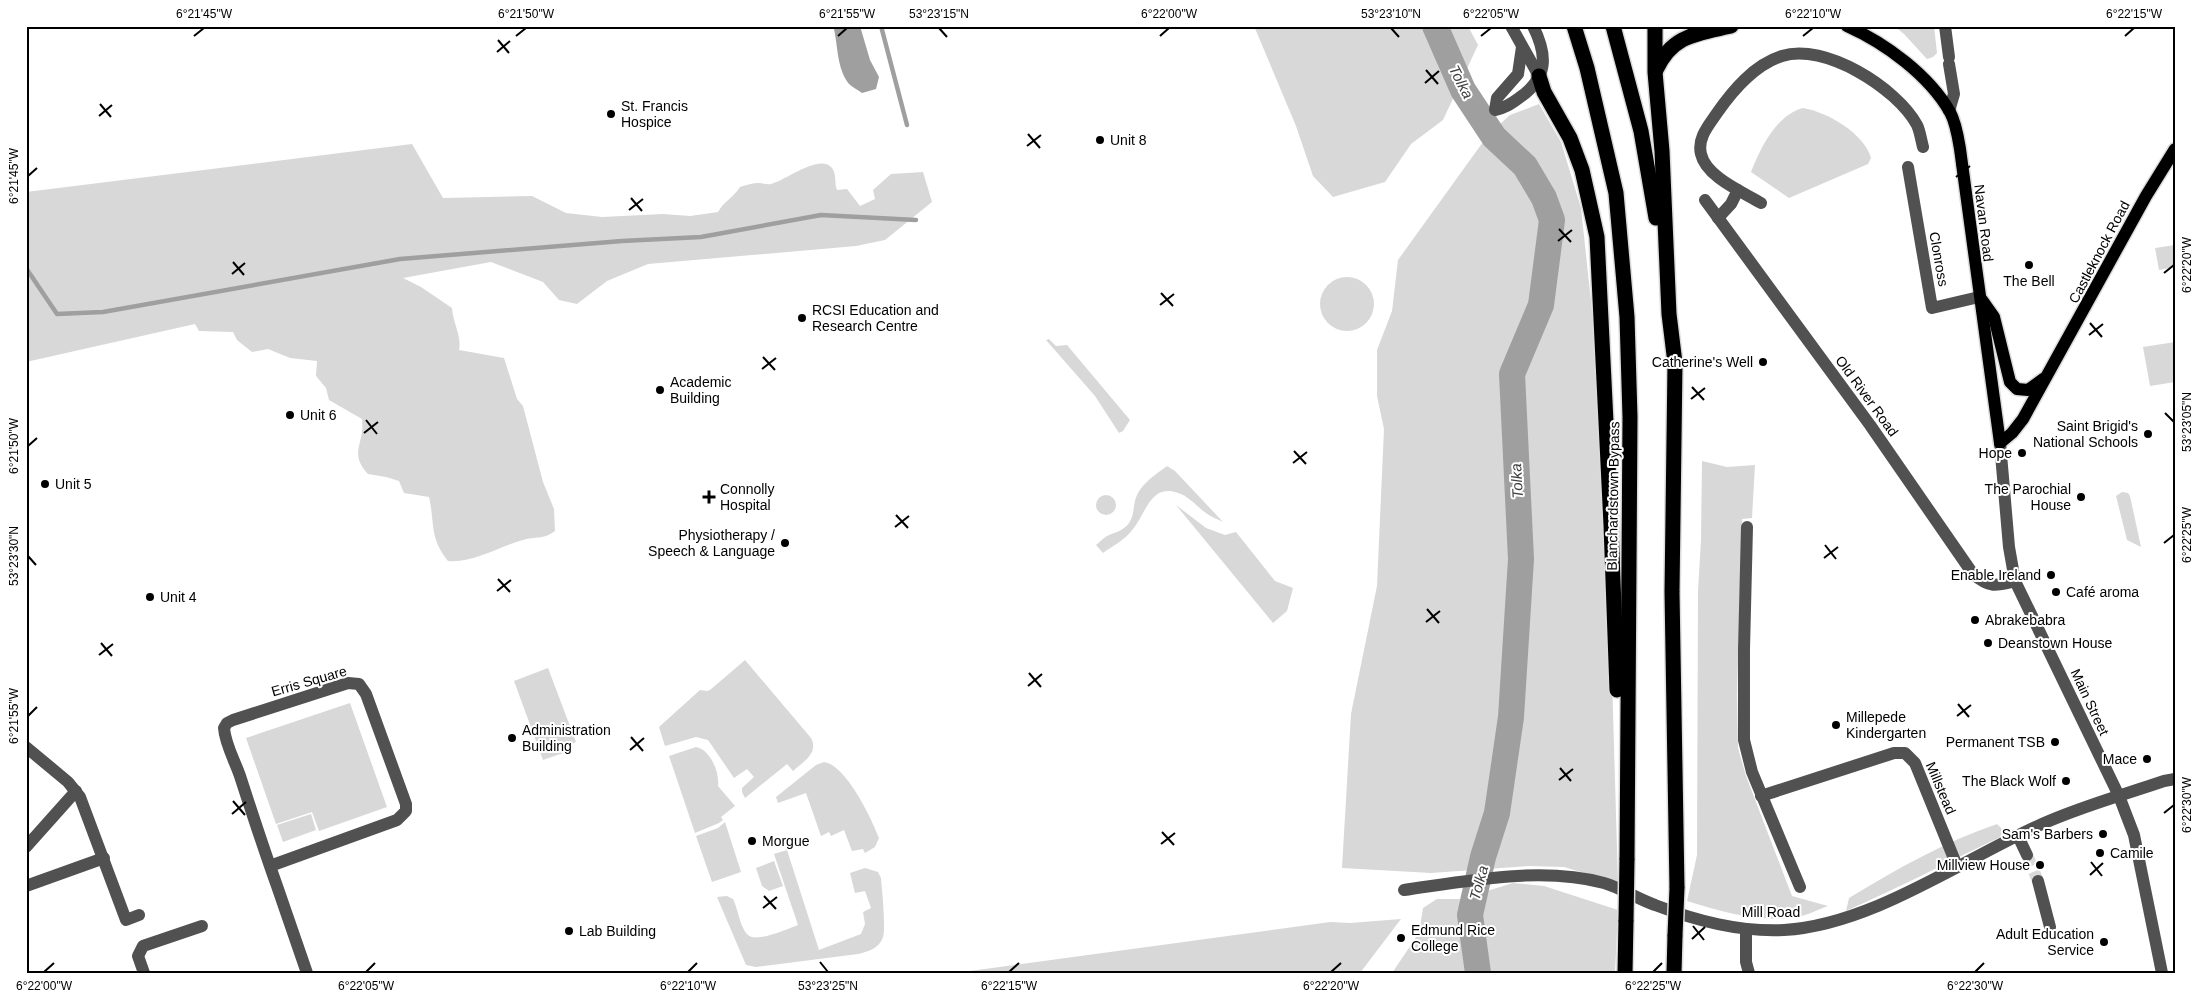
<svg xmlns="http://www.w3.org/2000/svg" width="2201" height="999" viewBox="0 0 2201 999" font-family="Arial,sans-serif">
<rect width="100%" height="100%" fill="#fff"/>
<!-- green -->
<g fill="#d8d8d8">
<polygon points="1254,26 1468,26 1478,45 1443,120 1411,144 1385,182 1333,197 1313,176 1296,126"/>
<polygon points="1894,26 1934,26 1937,53 1933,57 1927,59 1904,34"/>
<polygon points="1539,104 1561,142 1581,208 1595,339 1611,643 1618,883 1564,867 1529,866 1431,873 1342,868 1351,714 1377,586 1384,429 1377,396 1377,350 1392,311 1398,260 1488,135 1510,115"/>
<path d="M1803 108C1827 112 1864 133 1871 158L1868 164 1789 198 1751 172C1760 149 1776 115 1803 108Z"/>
<path d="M412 144 443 198 532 196 566 213 602 217 663 214 690 216 718 212C724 201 734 197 740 187 746 185 753 183 759 183 763 183 767 185 771 184 785 181 820 153 832 168 837 174 834 183 837 190L847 189 860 206 875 199 873 190 891 174 923 172 932 202 885 240 856 246 648 264 607 281 577 304 559 300 543 282 491 262 403 278 421 287 452 308C453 323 462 337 459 350L504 358 517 399 523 406 543 482 554 509 555 531C543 540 536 536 523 540 498 547 474 563 448 561 429 537 435 523 429 497L404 493 399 481 386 477 368 474C348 452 365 445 362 419L329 400 326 388 316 376 317 361 290 358 268 349 252 352 237 340 233 332 199 331 195 324 26 362V192Z"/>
<polygon points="2175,245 2175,267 2159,270 2155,248"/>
<circle cx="1347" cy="304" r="27"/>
<polygon points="1049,339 1056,346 1067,345 1130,420 1123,431 1119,433 1095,396 1046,340"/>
<polygon points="2175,342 2175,382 2150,386 2143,347"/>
<path d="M1702 461 1727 467 1755 465 1752 518 1742 519 1737 694 1738 748 1746 776 1792 896 1828 906C1819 909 1808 915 1798 917 1761 923 1722 912 1687 901L1697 855 1698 591 1701 540Z"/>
<path d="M1167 466 1175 471 1223 522C1218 519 1211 517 1206 513 1197 507 1189 496 1178 493 1151 483 1146 513 1133 529 1125 540 1114 545 1103 553L1096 545C1100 542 1104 537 1109 535 1116 532 1123 531 1129 523 1134 516 1133 509 1135 501 1139 485 1155 475 1167 466Z"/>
<polygon points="2122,492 2128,493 2130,496 2141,547 2127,540 2116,496"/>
<circle cx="1106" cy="505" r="10"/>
<polygon points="1176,505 1206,528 1225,535 1236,532 1275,581 1293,588 1287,611 1273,623"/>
<path d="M745 660 811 738C819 753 803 762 793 771L787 764 745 798 742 792V788L754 777 747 769 734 778 708 740 696 737 665 746 659 727 700 690 707 691 710 690Z"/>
<polygon points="548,668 576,742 567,746 569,751 543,760 514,681"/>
<polygon points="350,703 387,807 319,831 312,812 276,824 246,738"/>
<path d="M696 747C710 749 720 773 718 786L735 806 721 817 723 820 719 823 695 833 669 756Z"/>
<path d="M824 762C846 765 872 819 879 838L875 847 865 853 863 849 852 851 844 830 831 836 829 832 821 836 806 793 778 803 776 797 816 765Z"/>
<polygon points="311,814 316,830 283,842 277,825"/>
<polygon points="725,822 741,872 712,882 696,836 718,828"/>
<path d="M1997 824 2007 834C1953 859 1901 887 1846 911L1849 898C1897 869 1944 842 1997 824Z"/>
<path d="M787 850 819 950 861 934 865 924 863 912 871 908 865 891 855 893 850 873 865 868 878 872 881 878C882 890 886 928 883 937 880 948 867 952 858 954L756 967 746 965 717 897 727 896 733 899C738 909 739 923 746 933 754 945 786 929 798 925L774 854Z"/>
<polygon points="774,861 783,886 769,891 762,886 756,868"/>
<polygon points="1513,883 1544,886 1618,910 1615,973 1392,973 1419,933 1423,908 1437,899 1461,899"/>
<polygon points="1401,919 1360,973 955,973 1330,922 1350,923"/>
</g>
<!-- water -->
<path fill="#9f9f9f" d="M838 26H860L870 60 879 77 876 89 862 93C858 90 852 87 849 84 837 69 838 47 834 29Z"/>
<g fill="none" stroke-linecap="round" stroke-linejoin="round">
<!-- stream -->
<g stroke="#9f9f9f" stroke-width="4.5">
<polyline points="881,26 907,125"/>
<polyline points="26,268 57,314 103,312 400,259 622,241 701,237 821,215 916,220"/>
</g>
<!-- river -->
<polyline stroke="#9f9f9f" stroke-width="26" points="1435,26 1463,90 1494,137 1525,166 1544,198 1552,220 1541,305 1512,374 1521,559 1511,717 1497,813 1483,857 1470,915 1478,973"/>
<!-- minor-tunnel -->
<polyline stroke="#d9d9d9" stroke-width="12" stroke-dasharray="12 6" stroke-linecap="butt" points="2027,855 2038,881"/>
<defs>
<g id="major">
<path d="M1847 26C1885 43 1929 75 1950 112 1956 123 1958 137 1960 149L2000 443"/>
<polyline points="1982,300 1994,317 2010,382 2017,389 2028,390 2043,379"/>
<polyline points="2000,443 2012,433 2023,419 2146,196 2175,149"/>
</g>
<g id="highway">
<polyline points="1574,26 1587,68 1616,193 1627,317 1630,417 1627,860"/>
<polyline points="1613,26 1641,131 1656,218"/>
<polyline points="1655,26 1655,72 1662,151 1669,314 1675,363 1672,592 1677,888"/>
<path d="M1656 70C1672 35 1696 34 1731 26"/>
<polyline points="1539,76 1544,92 1570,138 1582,170 1597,237 1611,525 1617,690"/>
<polyline points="1625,973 1626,920"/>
<polyline points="1674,973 1675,935"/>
</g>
</defs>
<!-- major casing -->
<use href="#major" stroke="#dbdbdb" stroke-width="15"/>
<!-- highway casing -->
<use href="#highway" stroke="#dbdbdb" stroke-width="18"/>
<!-- minor -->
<g stroke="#515151" stroke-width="12">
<polyline points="1511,26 1539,76"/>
<polyline points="1945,26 1949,57"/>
<path d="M1522 47 1518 74 1497 98 1495 110C1505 108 1511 104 1519 98 1548 78 1548 56 1533 26"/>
<polyline points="1949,111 1954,94 1949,64"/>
<polyline points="1908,167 1932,308 1979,297"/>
<path d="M1705 200 1870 425 1973 574C1990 588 1995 586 2015 581"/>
<path d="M1761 203C1743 192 1706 177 1701 154 1697 138 1709 125 1717 113 1733 90 1754 65 1782 56 1824 42 1897 88 1917 125 1920 131 1921 140 1923 147"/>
<polyline points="1718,218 1731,204 1738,190"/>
<polyline points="2000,443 2009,547 2015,581 2119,796 2134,835 2162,973"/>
<polyline points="1747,527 1744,649 1744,740 1752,772 1800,887"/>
<polyline points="26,747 68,782 80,797 126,920 139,915"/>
<polyline points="1761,796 1894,753 1905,753 1915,763 1957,866"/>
<polyline points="2018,836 2027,855"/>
<polyline points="26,847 76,791"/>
<path d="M270 866 397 820 406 811V804L366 694 359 684 348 683 233 720 227 723 224 728C225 744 235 761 240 776 252 813 264 850 277 886L307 973"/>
<polyline points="2038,881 2050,927"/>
<polyline points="26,886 104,858"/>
<path d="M1404 890C1467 881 1542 866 1604 883 1621 888 1638 899 1655 905 1697 921 1739 932 1784 930 1872 925 1963 859 2042 824 2082 806 2123 795 2164 781L2175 779"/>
<polyline points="1746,929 1746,962 1749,973"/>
<polyline points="144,973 138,956 143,946 202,926"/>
</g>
<!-- major -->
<use href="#major" stroke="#000" stroke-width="12"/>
<!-- highway -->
<use href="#highway" stroke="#000" stroke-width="15"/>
<defs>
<g id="highway-bridge">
<polyline points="1626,920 1627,860"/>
<polyline points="1675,935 1677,888"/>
</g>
</defs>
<!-- highway-bridge casing -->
<use href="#highway-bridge" stroke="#dbdbdb" stroke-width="18" stroke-linecap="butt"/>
<!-- highway-bridge -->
<use href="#highway-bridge" stroke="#000" stroke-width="15"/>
</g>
<!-- ticks -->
<path fill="none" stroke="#000" stroke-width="2" d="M939 28 947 37M1391 28 1399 37M194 36 204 28M516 36 526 28M838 36 847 28M1160 36 1169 28M1481 36 1491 28M1803 36 1813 28M2125 36 2134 28M498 40 509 53M497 52 510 41M1426 70 1438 84M1425 83 1439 71M100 104 111 117M99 116 112 105M1028 134 1040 148M1027 146 1041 135M1957 165 1969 178M28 176 37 168M1956 177 1970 166M631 198 642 211M629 210 643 199M1559 229 1571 242M1558 241 1572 230M233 262 244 275M2164 273 2174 265M232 274 245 263M1161 293 1173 306M1160 305 1174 294M2090 323 2102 337M2089 335 2103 324M763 357 775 370M762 369 776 358M1692 387 1704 400M1691 399 1705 388M2165 413 2174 422M366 420 377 434M364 433 378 422M28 446 37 438M1294 451 1306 464M1293 463 1307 452M896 515 908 528M895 527 909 516M2164 543 2174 535M1825 545 1836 559M28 556 36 565M1824 558 1838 547M498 579 510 592M497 591 511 580M1427 609 1439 623M1426 622 1440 611M101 643 112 656M99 655 113 644M1029 673 1041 687M1028 686 1042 674M1958 704 1969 717M28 716 37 707M1957 716 1971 705M631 737 643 751M630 750 644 738M1560 768 1571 781M1559 780 1573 769M233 801 245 815M2164 813 2174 805M232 814 246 802M1162 832 1174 845M1161 844 1175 833M2091 862 2102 876M2090 875 2103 863M764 896 776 909M763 908 777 897M1693 926 1704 940M1692 939 1705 927M820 962 828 972M44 972 54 963M366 972 375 963M688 972 697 963M1009 972 1019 963M1331 972 1341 963M1653 972 1662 963M1975 972 1984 963"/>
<!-- markers -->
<g fill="#000" stroke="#fff" stroke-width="2">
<circle cx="611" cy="114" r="5"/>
<circle cx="1100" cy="140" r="5"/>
<circle cx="2029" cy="265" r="5"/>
<circle cx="802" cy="318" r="5"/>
<circle cx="1763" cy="362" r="5"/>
<circle cx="660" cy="390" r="5"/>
<circle cx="290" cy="415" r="5"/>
<circle cx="2148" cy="434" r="5"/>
<circle cx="2022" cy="453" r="5"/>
<circle cx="45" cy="484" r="5"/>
<path d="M706.5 489.5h5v5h5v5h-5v5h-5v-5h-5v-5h5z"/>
<circle cx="2081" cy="497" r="5"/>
<circle cx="785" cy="543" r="5"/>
<circle cx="2051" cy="575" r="5"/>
<circle cx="2056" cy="592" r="5"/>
<circle cx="150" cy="597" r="5"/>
<circle cx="1975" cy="620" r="5"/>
<circle cx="1988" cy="643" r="5"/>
<circle cx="1836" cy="725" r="5"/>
<circle cx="512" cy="738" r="5"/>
<circle cx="2055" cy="742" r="5"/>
<circle cx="2147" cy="759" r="5"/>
<circle cx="2066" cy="781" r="5"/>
<circle cx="2103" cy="834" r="5"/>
<circle cx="752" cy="841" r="5"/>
<circle cx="2100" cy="853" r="5"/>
<circle cx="2040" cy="865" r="5"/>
<circle cx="569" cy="931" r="5"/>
<circle cx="1401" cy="938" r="5"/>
<circle cx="2104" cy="942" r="5"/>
</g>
<g text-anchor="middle" stroke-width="4" stroke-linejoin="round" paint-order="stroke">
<!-- poi labels -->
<g font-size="14" fill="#000" stroke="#fff" text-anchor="start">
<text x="621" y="111">St. Francis<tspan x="621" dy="16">Hospice</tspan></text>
<text x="1110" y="145">Unit 8</text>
<text x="2029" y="286" text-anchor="middle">The Bell</text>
<text x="812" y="315">RCSI Education and<tspan x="812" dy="16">Research Centre</tspan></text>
<text x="1753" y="367" text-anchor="end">Catherine's Well</text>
<text x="670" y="387">Academic<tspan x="670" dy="16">Building</tspan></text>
<text x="300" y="420">Unit 6</text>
<text x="2138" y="431" text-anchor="end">Saint Brigid's<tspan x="2138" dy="16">National Schools</tspan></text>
<text x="2012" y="458" text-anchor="end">Hope</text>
<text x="55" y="489">Unit 5</text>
<text x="720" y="494">Connolly<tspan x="720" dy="16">Hospital</tspan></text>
<text x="2071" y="494" text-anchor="end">The Parochial<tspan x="2071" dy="16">House</tspan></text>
<text x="775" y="540" text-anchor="end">Physiotherapy /<tspan x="775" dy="16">Speech &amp; Language</tspan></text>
<text x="2041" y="580" text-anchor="end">Enable Ireland</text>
<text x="2066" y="597">Café aroma</text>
<text x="160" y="602">Unit 4</text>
<text x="1985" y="625">Abrakebabra</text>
<text x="1998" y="648">Deanstown House</text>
<text x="1846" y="722">Millepede<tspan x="1846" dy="16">Kindergarten</tspan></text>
<text x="522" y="735">Administration<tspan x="522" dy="16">Building</tspan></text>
<text x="2045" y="747" text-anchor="end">Permanent TSB</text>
<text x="2137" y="764" text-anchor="end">Mace</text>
<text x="2056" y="786" text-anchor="end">The Black Wolf</text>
<text x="2093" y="839" text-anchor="end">Sam's Barbers</text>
<text x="762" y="846">Morgue</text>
<text x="2110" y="858">Camile</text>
<text x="2030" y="870" text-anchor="end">Millview House</text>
<text x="1411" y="935">Edmund Rice<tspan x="1411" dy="16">College</tspan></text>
<text x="579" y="936">Lab Building</text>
<text x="2094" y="939" text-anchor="end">Adult Education<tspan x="2094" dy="16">Service</tspan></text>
</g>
<!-- street labels -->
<g font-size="14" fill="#000" stroke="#fff">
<text transform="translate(1984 223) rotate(83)" y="5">Navan Road</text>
<text transform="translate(2099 252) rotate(-62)" y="5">Castleknock Road</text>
<text transform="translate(1939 259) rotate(80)" y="5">Clonross</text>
<text transform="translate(1867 396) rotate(54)" y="5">Old River Road</text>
<text transform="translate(1613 496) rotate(-89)" y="5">Blanchardstown Bypass</text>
<text transform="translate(309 681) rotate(-16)" y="5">Erris Square</text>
<text transform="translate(2090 702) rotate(65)" y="5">Main Street</text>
<text transform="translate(1941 788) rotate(67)" y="5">Millstead</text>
<text x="1771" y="917">Mill Road</text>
</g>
<!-- water labels -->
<g font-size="15" font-style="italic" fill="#404040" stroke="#fff">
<text transform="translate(1461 82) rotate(63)" y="5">Tolka</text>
<text transform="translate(1517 481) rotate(-93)" y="5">Tolka</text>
<text transform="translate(1479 883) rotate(-75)" y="5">Tolka</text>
</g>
</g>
<!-- border -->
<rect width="2201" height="999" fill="none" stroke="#ffffff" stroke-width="55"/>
<rect x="28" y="28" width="2146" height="944" fill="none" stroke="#000" stroke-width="2"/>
<g font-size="12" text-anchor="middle" fill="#000">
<text x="204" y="18">6°21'45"W</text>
<text x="526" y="18">6°21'50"W</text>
<text x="847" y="18">6°21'55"W</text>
<text x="939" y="18">53°23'15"N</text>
<text x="1169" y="18">6°22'00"W</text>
<text x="1391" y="18">53°23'10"N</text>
<text x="1491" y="18">6°22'05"W</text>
<text x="1813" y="18">6°22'10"W</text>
<text x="2134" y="18">6°22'15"W</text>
<text transform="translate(14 176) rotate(-90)" y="4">6°21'45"W</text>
<text transform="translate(2187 265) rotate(-90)" y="4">6°22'20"W</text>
<text transform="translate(2187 422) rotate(-90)" y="4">53°23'05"N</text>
<text transform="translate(14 446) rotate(-90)" y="4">6°21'50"W</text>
<text transform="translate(2187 535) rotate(-90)" y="4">6°22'25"W</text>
<text transform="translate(14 556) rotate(-90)" y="4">53°23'30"N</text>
<text transform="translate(14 716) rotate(-90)" y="4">6°21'55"W</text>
<text transform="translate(2187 805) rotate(-90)" y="4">6°22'30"W</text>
<text x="44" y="990">6°22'00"W</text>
<text x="366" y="990">6°22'05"W</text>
<text x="688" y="990">6°22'10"W</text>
<text x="828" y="990">53°23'25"N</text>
<text x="1009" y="990">6°22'15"W</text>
<text x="1331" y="990">6°22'20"W</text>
<text x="1653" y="990">6°22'25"W</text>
<text x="1975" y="990">6°22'30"W</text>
</g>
</svg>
